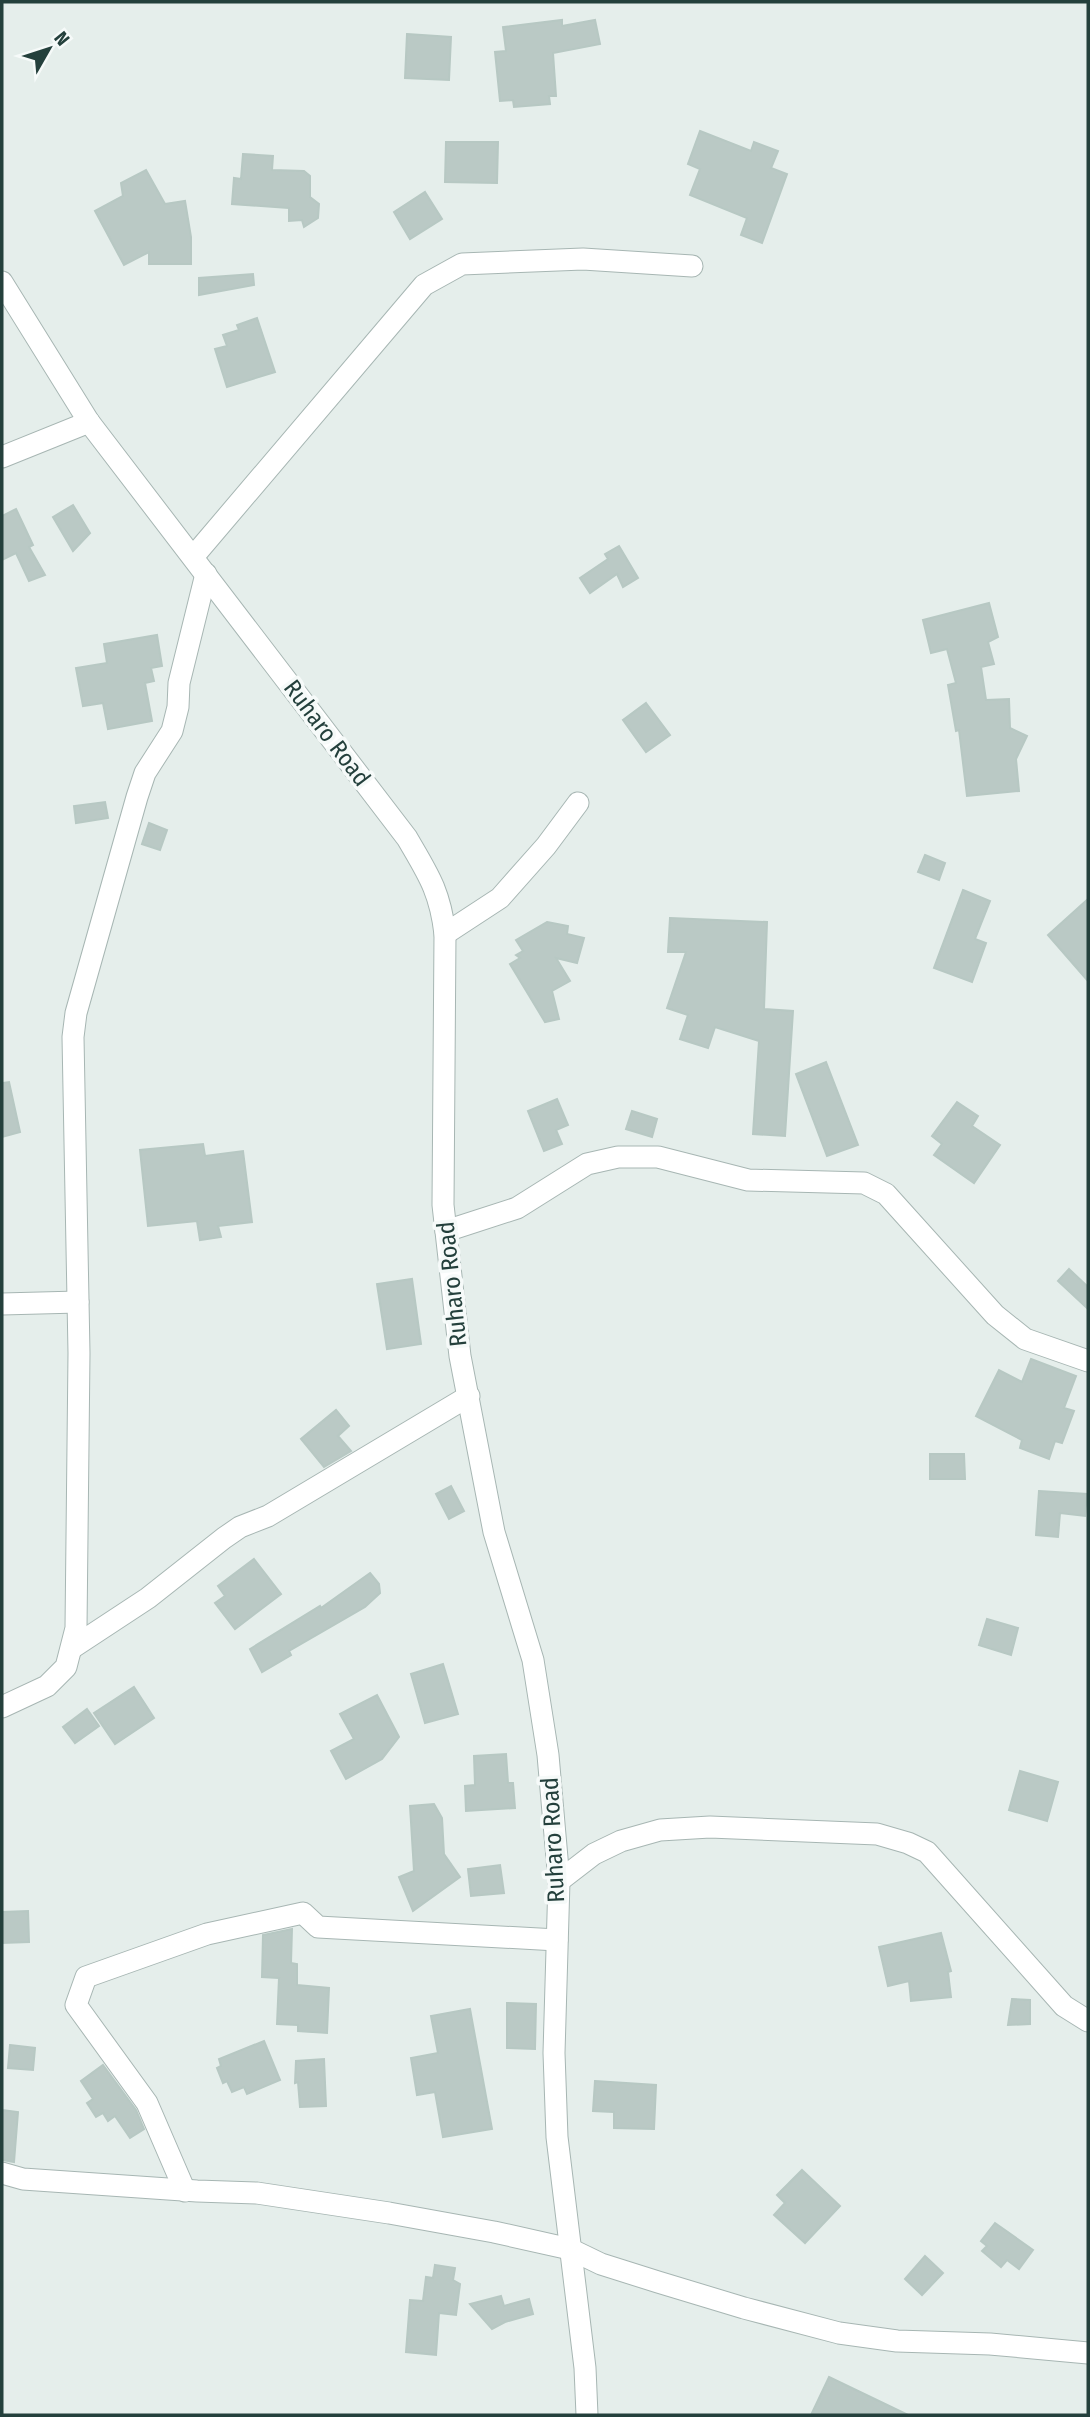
<svg xmlns="http://www.w3.org/2000/svg" width="1090" height="2417" viewBox="0 0 1090 2417" font-family="'Fira Sans Condensed',sans-serif">
<rect width="100%" height="100%" fill="#e5eeeb"/>
<!-- building -->
<g fill="#bac9c5" stroke="#b7c8c3" stroke-width="2">
<polygon points="562,20 562,26 595,20 600,44 553,53 556,96 549,96 550,104 514,107 513,100 500,101 495,52 506,51 503,27"/>
<polygon points="407,34 451,37 449,80 405,78"/>
<polygon points="700,131 751,151 754,142 778,151 771,168 787,174 762,243 741,235 747,218 690,195 700,169 688,164"/>
<polygon points="446,142 498,142 497,183 445,182"/>
<polygon points="243,154 273,156 272,170 304,171 310,176 310,197 319,204 318,218 304,227 302,220 289,221 289,208 232,204 234,178 241,179"/>
<polygon points="146,170 165,204 185,201 191,237 191,264 149,264 149,252 124,265 95,211 123,196 121,183"/>
<polygon points="425,192 442,219 410,239 394,212"/>
<polygon points="253,274 254,285 199,295 199,278"/>
<polygon points="257,318 275,372 227,387 215,349 227,346 223,335 239,330 237,325"/>
<polygon points="73,505 90,533 73,551 53,517"/>
<polygon points="16,509 33,545 29,547 45,575 29,581 16,553 2,560 2,516"/>
<polygon points="619,546 638,578 623,587 617,574 590,593 580,578 608,559 605,554"/>
<polygon points="989,603 998,637 988,642 994,664 981,667 986,700 1009,699 1010,728 1027,736 1016,759 1019,791 967,796 959,730 956,731 948,685 956,683 947,649 931,653 923,620"/>
<polygon points="157,635 162,666 151,668 154,681 145,683 152,721 108,729 103,703 83,706 76,668 107,663 104,644"/>
<polygon points="646,703 670,735 646,752 623,720"/>
<polygon points="105,802 108,818 76,823 74,806"/>
<polygon points="149,823 167,830 160,850 142,844"/>
<polygon points="925,855 945,863 939,880 918,872"/>
<polygon points="963,890 990,901 975,939 986,943 972,982 934,968"/>
<polygon points="1088,899 1088,981 1048,935"/>
<polygon points="670,918 767,922 764,1009 793,1011 785,1136 753,1134 759,1041 715,1027 708,1048 680,1039 688,1015 667,1008 686,952 668,952"/>
<polygon points="547,922 568,926 567,934 584,938 577,963 556,958 570,981 552,991 559,1019 545,1022 510,964 520,958 516,955 523,951 516,940"/>
<polygon points="826,1062 858,1145 827,1156 796,1074"/>
<polygon points="9,1082 20,1132 2,1137 2,1083"/>
<polygon points="557,1099 568,1125 556,1130 562,1144 544,1151 528,1111"/>
<polygon points="957,1102 978,1116 972,1126 1000,1145 974,1183 934,1155 942,1144 932,1136"/>
<polygon points="632,1111 657,1119 652,1137 626,1129"/>
<polygon points="203,1144 205,1156 243,1151 252,1222 218,1226 221,1237 200,1240 197,1221 148,1226 140,1150"/>
<polygon points="1069,1269 1088,1287 1088,1309 1058,1281"/>
<polygon points="412,1279 421,1344 387,1349 377,1284"/>
<polygon points="1031,1359 1076,1376 1064,1408 1074,1411 1062,1443 1055,1441 1049,1459 1020,1448 1022,1440 976,1416 999,1370 1022,1382"/>
<polygon points="336,1410 349,1426 338,1436 351,1451 324,1467 301,1439"/>
<polygon points="930,1454 964,1454 965,1479 930,1479"/>
<polygon points="451,1486 464,1511 449,1519 436,1494"/>
<polygon points="1039,1491 1087,1494 1085,1516 1060,1513 1058,1537 1036,1535"/>
<polygon points="254,1559 281,1594 235,1629 215,1603 225,1596 218,1586"/>
<polygon points="370,1573 379,1584 380,1593 365,1607 289,1651 291,1655 262,1672 250,1649 320,1606 321,1608"/>
<polygon points="987,1619 1018,1628 1011,1655 979,1645"/>
<polygon points="443,1664 458,1714 425,1723 411,1674"/>
<polygon points="134,1687 154,1718 115,1744 94,1713"/>
<polygon points="377,1695 399,1737 382,1759 346,1779 331,1751 354,1739 340,1714"/>
<polygon points="87,1709 99,1726 75,1743 63,1727"/>
<polygon points="506,1754 508,1783 513,1783 515,1808 466,1811 465,1786 475,1785 474,1756"/>
<polygon points="1020,1771 1058,1782 1047,1821 1009,1810"/>
<polygon points="434,1804 442,1818 444,1854 460,1877 413,1911 399,1877 414,1871 410,1806"/>
<polygon points="500,1865 504,1893 471,1896 468,1869"/>
<polygon points="28,1911 29,1942 2,1943 2,1912"/>
<polygon points="292,1929 291,1963 297,1964 297,1985 329,1988 327,2033 298,2031 298,2025 277,2024 279,1978 262,1977 263,1935"/>
<polygon points="941,1933 951,1971 948,1972 951,1997 911,2001 909,1981 888,1986 879,1947"/>
<polygon points="1012,1999 1030,2000 1030,2024 1008,2025"/>
<polygon points="507,2003 536,2004 535,2049 507,2048"/>
<polygon points="470,2009 492,2129 443,2137 435,2092 417,2095 411,2058 438,2053 431,2016"/>
<polygon points="264,2041 280,2080 247,2094 244,2087 232,2092 227,2081 223,2083 217,2068 221,2066 219,2059"/>
<polygon points="10,2045 35,2048 33,2070 8,2068"/>
<polygon points="324,2059 326,2106 300,2107 298,2082 295,2083 296,2061"/>
<polygon points="103,2065 136,2110 144,2129 130,2138 115,2116 108,2121 103,2113 96,2117 87,2103 93,2099 81,2081"/>
<polygon points="595,2081 656,2085 654,2129 614,2128 614,2112 593,2111"/>
<polygon points="2,2110 18,2112 14,2162 2,2160"/>
<polygon points="802,2170 840,2206 805,2243 774,2215 785,2203 777,2195"/>
<polygon points="995,2223 1033,2250 1019,2269 1007,2260 1001,2267 982,2251 987,2246 981,2241"/>
<polygon points="925,2256 943,2273 922,2295 905,2279"/>
<polygon points="435,2265 455,2268 453,2280 460,2284 456,2315 439,2313 436,2355 406,2352 410,2300 423,2301 426,2277 433,2278"/>
<polygon points="501,2296 504,2306 529,2299 533,2314 505,2322 492,2329 470,2304"/>
<polygon points="829,2377 908,2415 811,2415"/>
</g>
<g fill="none" stroke-linecap="round" stroke-linejoin="round">
<defs>
<g id="minor">
<path d="M2 282 89 422 407 838C428 874 440 891 445 934L443 1205 460 1356 494 1532 533 1660 548 1755 559 1881 554 2053 557 2137 585 2368 587 2415"/>
<polyline points="2,457 89,422"/>
<polyline points="193,557 424,285 462,264 583,259 692,266"/>
<polyline points="445,934 500,898 546,846 578,803"/>
<polyline points="446,1231 517,1208 587,1164 618,1157 658,1157 748,1180 864,1183 886,1194 995,1315 1025,1339 1088,1361"/>
<polyline points="2,1304 78,1302"/>
<polyline points="72,1648 148,1598 224,1538 240,1527 268,1516 469,1396"/>
<polyline points="2,1707 47,1686 66,1667 76,1628 79,1353 73,1037 76,1013 137,797 145,773 172,731 178,707 179,683 206,574"/>
<polyline points="559,1881 594,1854 621,1841 660,1830 710,1827 877,1834 908,1843 927,1852 1064,2006 1088,2021"/>
<polyline points="2,2173 23,2179 197,2191 257,2193 389,2213 494,2232 570,2249 601,2264 658,2282 744,2308 839,2333 897,2341 990,2344 1088,2353"/>
<polyline points="185,2191 147,2103 76,2005 86,1977 207,1934 303,1913 318,1927 557,1940"/>
</g>
</defs>
<!-- minor casing -->
<use href="#minor" stroke="#a7b6b3" stroke-width="23"/>
<!-- minor -->
<use href="#minor" stroke="#fff" stroke-width="21"/>
</g>
<g text-anchor="middle" stroke-width="7" stroke-linejoin="round" paint-order="stroke">
<!-- street labels -->
<g font-size="24" fill="#24403c" stroke="#f6faf9">
<text transform="translate(327 733) rotate(53)" y="8">Ruharo Road</text>
<text transform="translate(452 1284) rotate(-96)" y="8">Ruharo Road</text>
<text transform="translate(553 1840) rotate(-93)" y="8">Ruharo Road</text>
</g>
</g>
<!-- border -->
<rect width="1090" height="2417" fill="none" stroke="#24403c" stroke-width="7"/>
<!-- north arrow -->
<g transform="translate(49 49) rotate(51)" stroke="#f6faf9" stroke-width="5" paint-order="stroke">
<path d="M0-5L12 26L0 18L-12 26Z" fill="#24403c"/>
<text y="-10" font-size="19" font-weight="bold" text-anchor="middle" fill="#24403c">N</text>
</g>
</svg>
